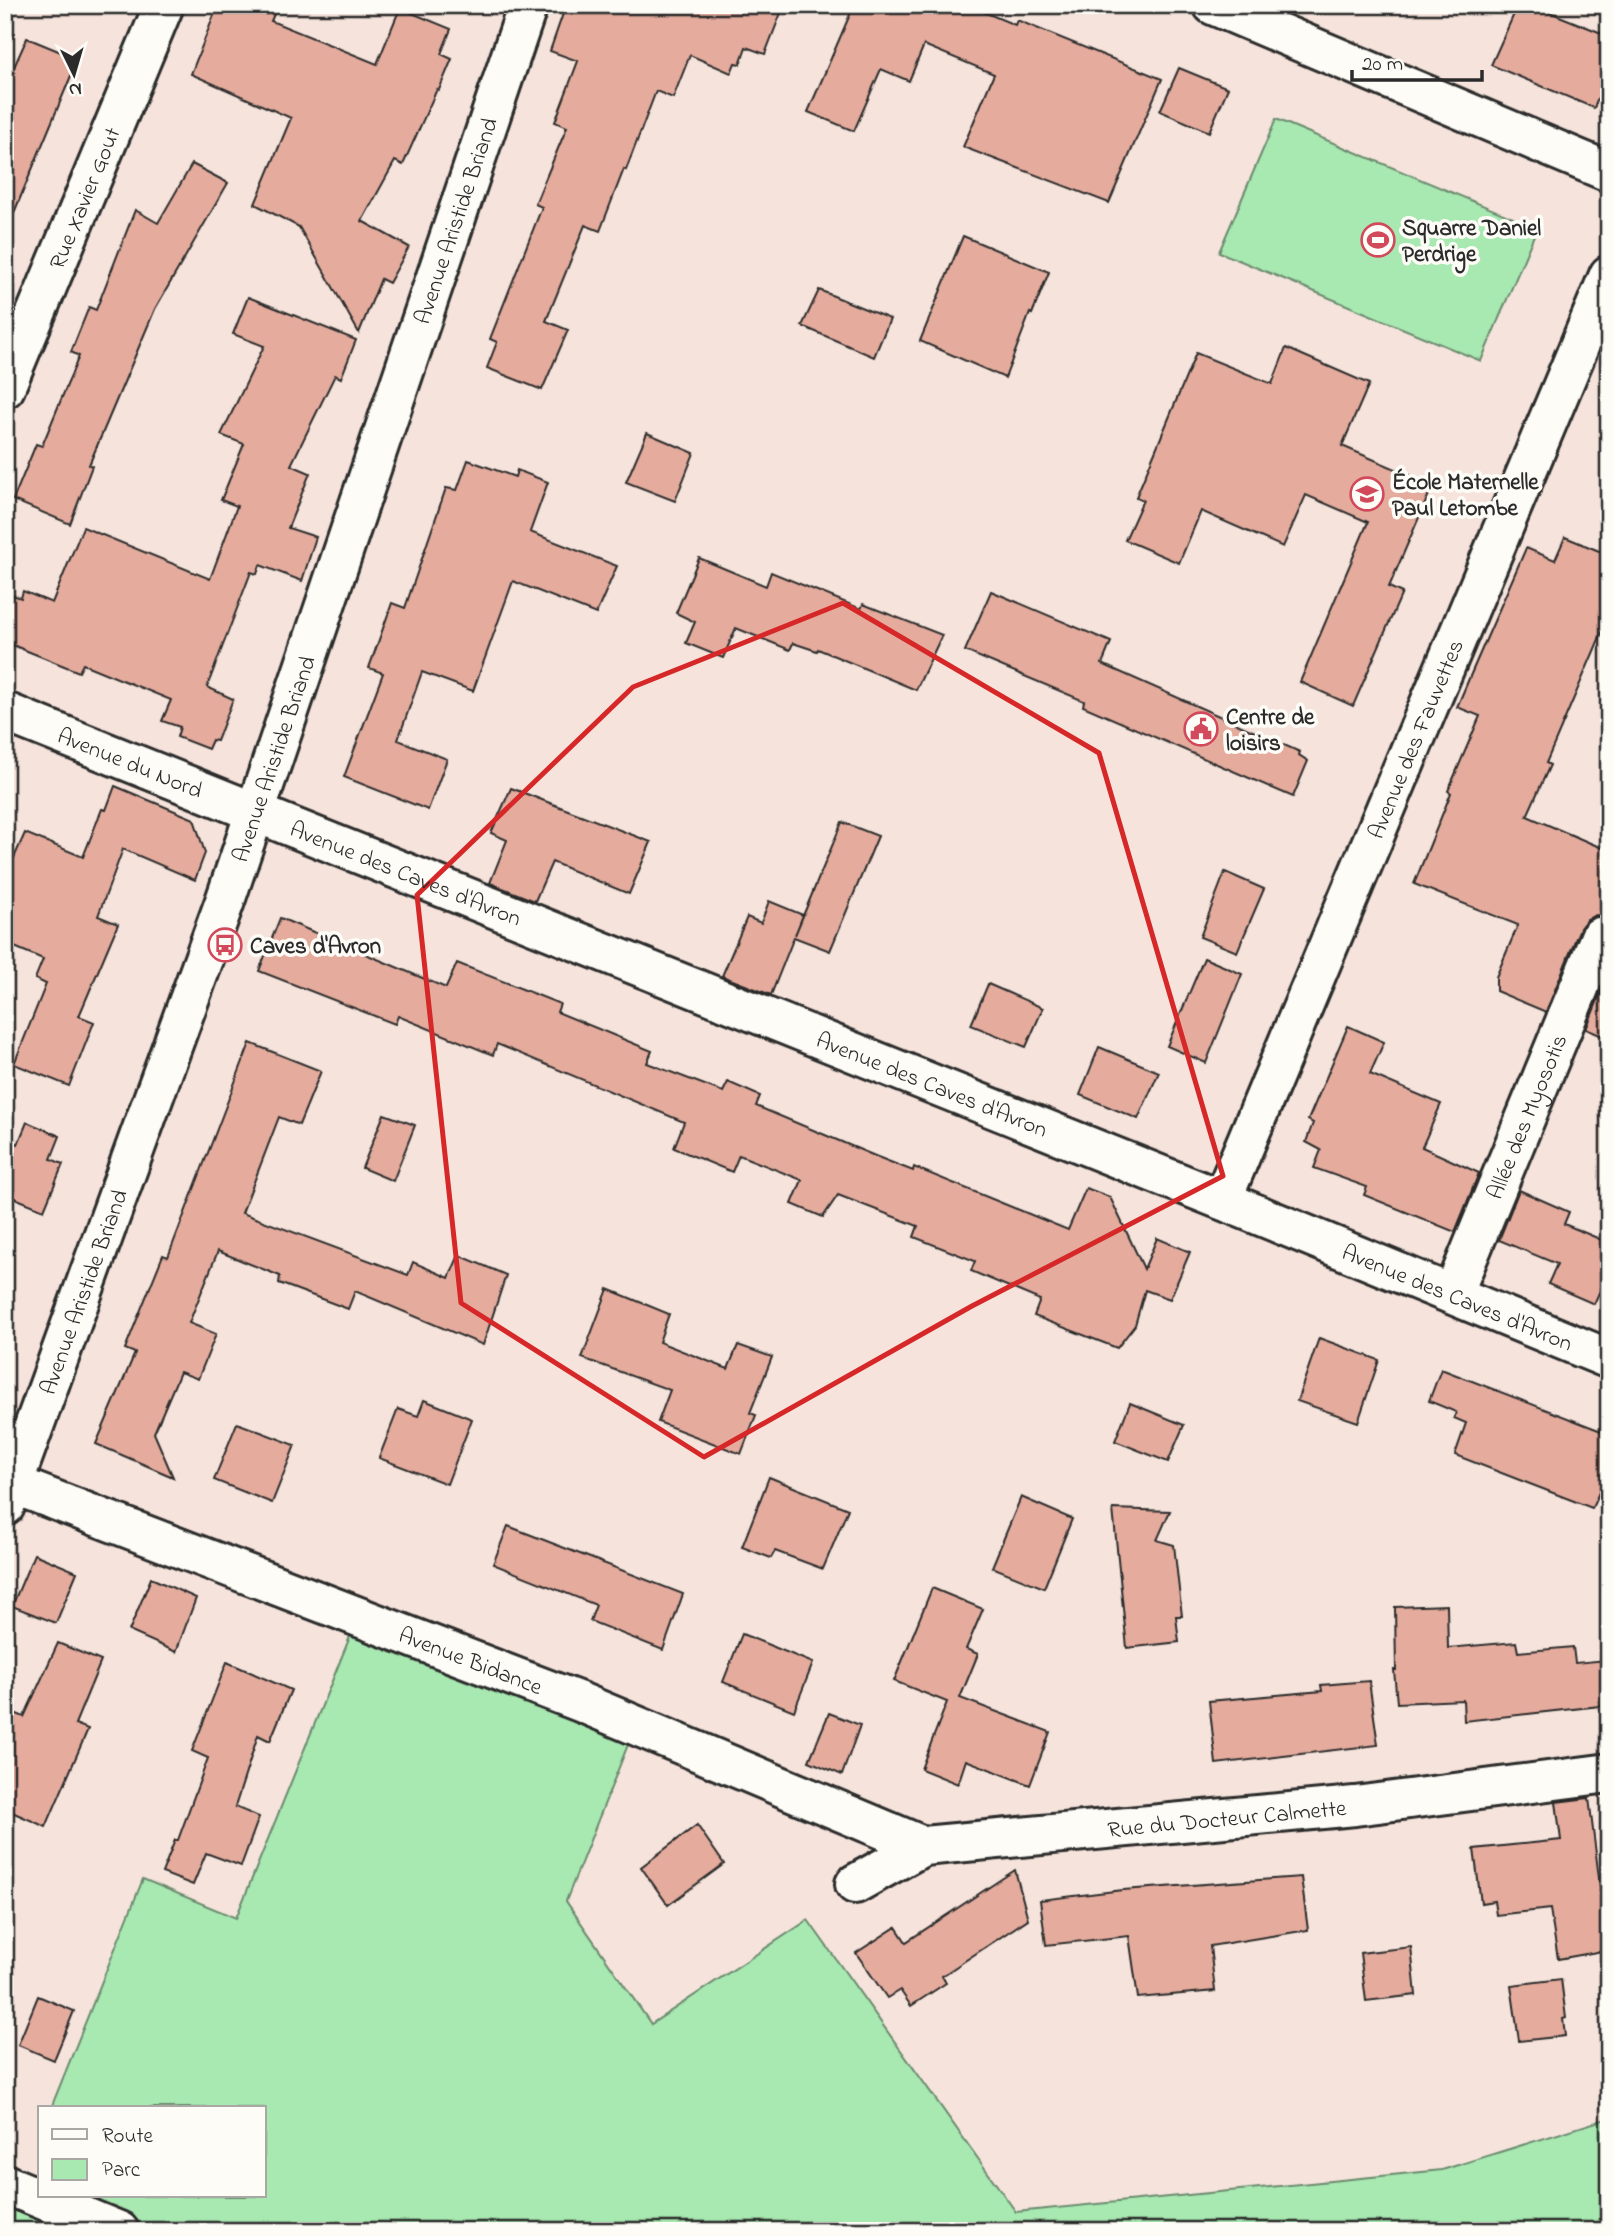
<svg xmlns="http://www.w3.org/2000/svg" width="1614" height="2236" viewBox="0 0 1614 2236" font-family="'Indie Flower',sans-serif">
<rect width="100%" height="100%" fill="#f6e4dc"/>
<filter id="ink" filterUnits="userSpaceOnUse"><feTurbulence type="fractalNoise" baseFrequency=".0143" numOctaves="2"/><feDisplacementMap in="SourceGraphic" scale="14" xChannelSelector="R" yChannelSelector="G"/><feConvolveMatrix kernelMatrix="1 2 1 2 8 2 1 2 1" color-interpolation-filters="sRGB"/></filter>
<g filter="url(#ink)">
<!-- green -->
<g fill="#a8e8b1" stroke="#6a8a6e" stroke-width="2">
<polygon points="1276,119 1537,228 1481,361 1219,252"/>
<polygon points="351,1634 629,1742 566,1901 651,2024 808,1920 1016,2212 1442,2170 1609,2118 1609,2231 133,2231 44,2196 264,2196 264,2108 51,2108 143,1879 236,1918"/>
<polygon points="5,2205 68,2231 5,2231"/>
</g>
<!-- building -->
<g fill="#e5ac9e" stroke="#2b2b2b" stroke-width="2">
<polygon points="218,5 278,5 271,21 377,64 400,8 451,29 441,54 452,59 439,90 437,89 403,165 395,161 362,221 409,247 389,283 381,279 359,333 299,227 255,204 291,118 191,74"/>
<polygon points="566,5 784,5 765,54 746,47 740,64 735,63 731,73 690,55 673,98 656,91 626,170 624,169 600,231 585,225 546,321 568,330 542,390 487,368 497,342 490,339 542,207 535,204 567,127 555,122 578,61 550,51"/>
<polygon points="854,5 967,5 1015,25 1017,20 1162,79 1109,203 963,147 994,74 924,45 909,81 881,69 854,131 808,112"/>
<polygon points="1518,5 1532,5 1609,36 1609,72 1594,108 1491,65"/>
<polygon points="27,38 78,59 6,232 5,87"/>
<polygon points="1179,68 1228,88 1209,132 1160,111"/>
<polygon points="192,164 228,183 155,309 89,465 92,466 70,524 13,500 36,444 42,446 79,356 71,352 89,307 96,310 135,210 158,223"/>
<polygon points="963,236 1049,272 1032,314 1030,313 1005,378 920,341"/>
<polygon points="819,290 890,319 874,357 802,326"/>
<polygon points="248,297 356,340 341,378 335,375 291,465 310,473 288,528 316,537 302,581 260,565 257,574 251,572 207,687 233,699 217,741 212,740 208,749 177,737 180,727 162,721 171,700 83,664 79,672 5,642 5,592 21,598 23,591 52,603 83,527 210,579 237,506 221,500 244,444 221,435 264,346 233,334"/>
<polygon points="1286,348 1369,384 1342,446 1433,485 1389,587 1402,593 1353,706 1300,682 1368,522 1306,495 1283,547 1201,511 1179,563 1125,540 1143,500 1136,497 1196,353 1272,384"/>
<polygon points="647,433 694,453 675,501 626,482"/>
<polygon points="468,460 515,477 517,470 548,482 530,532 617,566 596,614 513,581 473,691 422,672 398,740 447,759 428,810 344,777 383,673 369,668 392,603 405,608 446,488 457,490"/>
<polygon points="1565,537 1609,555 1609,616 1546,763 1550,765 1527,816 1609,851 1609,917 1596,915 1587,919 1580,928 1546,1012 1496,991 1496,977 1518,925 1414,884 1451,793 1448,791 1480,716 1457,707 1471,674 1526,548 1555,560"/>
<polygon points="699,558 766,586 771,572 861,609 863,604 942,635 916,690 818,649 817,651 793,643 790,650 736,628 723,658 686,643 695,622 676,613"/>
<polygon points="991,591 1111,642 1102,664 1300,752 1299,755 1308,761 1293,797 1083,706 1084,701 965,651"/>
<polygon points="115,786 194,819 205,853 195,880 123,849 98,916 118,924 79,1016 94,1022 69,1086 14,1064 46,984 35,979 43,959 5,943 5,878 25,833 83,857 102,809 106,810"/>
<polygon points="511,788 651,842 629,894 552,862 535,901 490,883 507,840 491,833"/>
<polygon points="842,822 878,836 830,951 794,937 771,995 722,976 747,917 761,923 769,901 803,915 795,935"/>
<polygon points="1225,872 1264,889 1237,952 1200,937"/>
<polygon points="280,918 446,988 457,963 560,1004 557,1012 652,1051 647,1063 723,1092 728,1082 760,1096 756,1106 875,1156 913,1171 914,1167 1068,1230 1086,1188 1110,1197 1144,1269 1157,1238 1190,1252 1170,1299 1145,1290 1135,1325 1117,1348 1034,1316 1040,1300 971,1271 975,1261 914,1237 918,1226 838,1195 823,1217 792,1204 802,1180 739,1155 732,1172 674,1148 684,1122 497,1044 493,1055 398,1016 395,1024 259,971"/>
<polygon points="1204,958 1242,974 1206,1063 1167,1046"/>
<polygon points="1609,973 1609,1039 1586,1029"/>
<polygon points="988,984 1043,1008 1026,1047 971,1025"/>
<polygon points="1348,1026 1384,1042 1370,1074 1441,1104 1422,1147 1479,1173 1455,1232 1364,1195 1367,1187 1314,1168 1321,1150 1306,1142 1313,1123 1308,1120"/>
<polygon points="250,1043 321,1071 299,1125 279,1117 242,1213 408,1275 413,1262 449,1278 459,1255 506,1275 483,1345 355,1291 348,1309 279,1283 280,1276 218,1251 189,1323 216,1334 198,1379 180,1372 154,1433 173,1477 96,1444 135,1353 125,1349 163,1255 168,1257"/>
<polygon points="1099,1047 1159,1072 1138,1119 1080,1095"/>
<polygon points="384,1114 415,1125 393,1181 362,1168"/>
<polygon points="27,1122 60,1136 51,1159 63,1164 44,1210 5,1194 5,1139 18,1144"/>
<polygon points="1519,1190 1569,1212 1564,1224 1609,1243 1609,1271 1594,1304 1548,1284 1557,1264 1499,1240"/>
<polygon points="608,1289 669,1314 659,1342 728,1369 738,1345 772,1357 750,1413 756,1415 741,1454 658,1422 670,1390 582,1358"/>
<polygon points="1319,1338 1379,1360 1358,1422 1297,1401"/>
<polygon points="1441,1369 1609,1434 1609,1494 1600,1490 1592,1508 1455,1455 1466,1423 1454,1418 1456,1412 1429,1401"/>
<polygon points="424,1400 472,1419 447,1484 379,1458 398,1409 418,1416"/>
<polygon points="1130,1403 1184,1425 1168,1462 1115,1441"/>
<polygon points="237,1423 295,1445 272,1503 214,1480"/>
<polygon points="769,1477 848,1509 823,1569 775,1551 771,1558 742,1547"/>
<polygon points="1021,1497 1072,1519 1044,1588 992,1567"/>
<polygon points="1113,1509 1170,1511 1157,1540 1174,1545 1182,1616 1176,1616 1179,1642 1127,1648"/>
<polygon points="508,1526 683,1594 663,1650 590,1621 596,1605 493,1564"/>
<polygon points="34,1554 77,1572 56,1623 12,1606"/>
<polygon points="151,1578 196,1598 176,1652 129,1631"/>
<polygon points="932,1588 983,1609 966,1649 978,1654 960,1698 1050,1732 1030,1785 966,1760 958,1784 921,1769 947,1702 894,1681"/>
<polygon points="1447,1605 1448,1648 1516,1642 1518,1652 1573,1647 1575,1663 1607,1660 1609,1705 1464,1721 1463,1700 1397,1703 1394,1670 1396,1670 1395,1607"/>
<polygon points="742,1634 813,1663 794,1711 723,1682"/>
<polygon points="58,1643 101,1661 75,1724 88,1729 46,1827 5,1809 5,1709 24,1717"/>
<polygon points="227,1662 291,1690 270,1741 258,1735 235,1807 259,1817 241,1866 206,1853 193,1885 162,1873 175,1840 178,1840 208,1758 192,1751"/>
<polygon points="1369,1681 1378,1745 1216,1764 1209,1701 1322,1691 1321,1685"/>
<polygon points="829,1713 860,1725 842,1775 809,1761"/>
<polygon points="1589,1798 1608,1950 1558,1959 1550,1909 1496,1915 1494,1901 1481,1903 1474,1849 1561,1840 1556,1802"/>
<polygon points="697,1825 724,1864 668,1905 641,1867"/>
<polygon points="1015,1870 1028,1919 942,1976 946,1983 911,2006 900,1990 887,1998 856,1953 896,1927 906,1942"/>
<polygon points="1301,1877 1308,1930 1210,1946 1215,1991 1138,1998 1129,1936 1046,1945 1040,1900 1123,1890"/>
<polygon points="1411,1947 1416,1995 1366,2001 1360,1953"/>
<polygon points="1561,1979 1566,2018 1563,2019 1565,2036 1519,2041 1511,1985"/>
<polygon points="38,1996 74,2011 54,2060 18,2045"/>
</g>
<g fill="none" stroke-linecap="round" stroke-linejoin="round">
<defs>
<g id="street">
<path id="s1" d="M5 388 164 5"/>
<path id="s2" d="M5 712 1222 1200 1609 1359"/>
<path id="s3" d="M1222 1200 1609 275"/>
<path id="s4" d="M1453 1294 1600 937"/>
<path id="s5" d="M5 1481 580 1702 923 1846"/>
<path id="s6" d="M5 1506 225 901 528 5"/>
<path id="s7" d="M855 1884 923 1846 1355 1806 1609 1773"/>
<polyline points="5,2184 119,2231"/>
</g>
<polyline id="secondary" points="1213,5 1609,172"/>
</defs>
<!-- street casing -->
<use href="#street" stroke="#2b2b2b" stroke-width="44"/>
<!-- secondary casing -->
<use href="#secondary" stroke="#2b2b2b" stroke-width="44"/>
<!-- street -->
<use href="#street" stroke="#fdfcf7" stroke-width="38"/>
<!-- secondary -->
<use href="#secondary" stroke="#fdfcf7" stroke-width="38"/>
</g>
</g>
<!-- marked area -->
<path fill="none" stroke="#d62828" stroke-width="5" stroke-linejoin="round" d="M843 603 1099 753 1223 1176 972 1306 704 1457 461 1303 417 895 633 687Z"/>
<!-- icons -->
<defs>
<symbol id="stadium-ring" viewBox="-11 -11 22 22"><circle r="9.5" fill="#fdfcf7" stroke="#d1495b" stroke-width="1.5"/><path d="M0-5a6.5 5 0 1 0 0 10a6.5 5 0 1 0 0-10ZM-3.5-1.8h7v3.6h-7Z" fill="#d1495b"/></symbol>
<symbol id="school-ring" viewBox="-11 -11 22 22"><circle r="9.5" fill="#fdfcf7" stroke="#d1495b" stroke-width="1.5"/><path d="M0-5L7-2L0 1L-7-2ZM-4 1L0 2.5L4 1V4Q0 6-4 4Z" fill="#d1495b"/></symbol>
<symbol id="civic-ring" viewBox="-11 -11 22 22"><circle r="9.5" fill="#fdfcf7" stroke="#d1495b" stroke-width="1.5"/><path d="M-.6-6.5H3V-4.5H.6V-3L4-1V1h2V6H-6V1h2V-1L-.6-3ZM-1.2 2.5V6h2.4V2.5Z" fill="#d1495b"/></symbol>
<symbol id="bus-ring" viewBox="-11 -11 22 22"><circle r="9.5" fill="#fdfcf7" stroke="#d1495b" stroke-width="1.5"/><path d="M-5-6H5V4H4V6H2V4H-2V6H-4V4H-5ZM-3.5-4V0h7V-4ZM-3.5 1.2v1.5H-2V1.2ZM2 1.2v1.5H3.5V1.2Z" fill="#d1495b"/></symbol>
</defs>
<g fill-rule="evenodd">
<use href="#stadium-ring" x="1359" y="221" width="38" height="38"/>
<use href="#school-ring" x="1348" y="475" width="38" height="38"/>
<use href="#civic-ring" x="1182" y="710" width="38" height="38"/>
<use href="#bus-ring" x="206" y="926" width="38" height="38"/>
</g>
<g text-anchor="middle" stroke-width="7" stroke-linejoin="round" paint-order="stroke">
<!-- street labels -->
<g font-size="23" fill="#2b2b2b" stroke="#fdfcf7">
<text dy="8" stroke="none"><textPath href="#s1" startOffset="206">Rue Xavier Gout</textPath></text>
<text dy="8" stroke="none"><textPath href="#s6" startOffset="1362">Avenue Aristide Briand</textPath></text>
<text dy="8" stroke="none"><textPath href="#s3" startOffset="500">Avenue des Fauvettes</textPath></text>
<text dy="8" stroke="none"><textPath href="#s6" startOffset="794">Avenue Aristide Briand</textPath></text>
<text dy="8" stroke="none"><textPath href="#s2" startOffset="135">Avenue du Nord</textPath></text>
<text dy="8" stroke="none"><textPath href="#s2" startOffset="432">Avenue des Caves d'Avron</textPath></text>
<text dy="8" stroke="none"><textPath href="#s2" startOffset="999">Avenue des Caves d'Avron</textPath></text>
<text dy="8" stroke="none"><textPath href="#s4" startOffset="192">Allée des Myosotis</textPath></text>
<text dy="8" stroke="none"><textPath href="#s6" startOffset="228">Avenue Aristide Briand</textPath></text>
<text dy="8" stroke="none"><textPath href="#s2" startOffset="1566">Avenue des Caves d'Avron</textPath></text>
<text dy="8" stroke="none"><textPath href="#s5" startOffset="499">Avenue Bidance</textPath></text>
<text dy="8" stroke="none"><textPath href="#s7" startOffset="383">Rue du Docteur Calmette</textPath></text>
</g>
<!-- poi labels -->
<g font-size="23" font-weight="bold" fill="#2b2b2b" stroke="#fdfcf7" text-anchor="start">
<text x="1402" y="235">Squarre Daniel<tspan x="1402" dy="26">Perdrige</tspan></text>
<text x="1392" y="489">École Maternelle<tspan x="1392" dy="26">Paul Letombe</tspan></text>
<text x="1226" y="724">Centre de<tspan x="1226" dy="26">loisirs</tspan></text>
<text x="250" y="953">Caves d'Avron</text>
</g>
</g>
<!-- margin -->
<rect width="1614" height="2236" fill="none" stroke="#fdfcf7" stroke-width="28"/>
<rect x="14" y="14" width="1586" height="2208" fill="none" stroke="#2b2b2b" stroke-width="2.5" filter="url(#ink)"/>
<!-- legend -->
<rect x="38" y="2106" width="228" height="91" fill="#fdfcf7" stroke="#a9a8a5" stroke-width="2"/>
<rect x="52" y="2129" width="35" height="10" fill="#fdfcf7" stroke="#a9a8a5" stroke-width="2"/>
<text x="102" y="2142" font-size="21" fill="#2b2b2b">Route</text>
<rect x="52" y="2159" width="35" height="21" fill="#a8e8b1" stroke="#a9a8a5" stroke-width="2"/>
<text x="102" y="2176" font-size="21" fill="#2b2b2b">Parc</text>
<!-- north arrow -->
<g transform="translate(74 74) rotate(175)" stroke="#fdfcf7" stroke-width="5" paint-order="stroke">
<path d="M0-5L12 26L0 18L-12 26Z" fill="#2b2b2b"/>
<text y="-10" font-size="19" font-weight="bold" text-anchor="middle" fill="#2b2b2b">N</text>
</g>
<!-- scale -->
<path d="M1352 70v10h130v-10" fill="none" stroke="#2b2b2b" stroke-width="3.5"/>
<text x="1362" y="70" font-size="21" fill="#2b2b2b" stroke="#fdfcf7" stroke-width="5" paint-order="stroke">20 m</text>
</svg>
